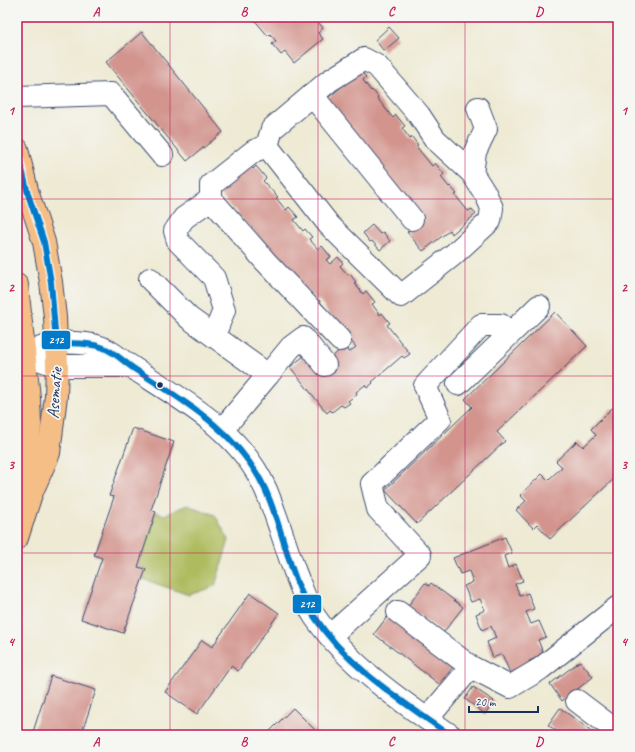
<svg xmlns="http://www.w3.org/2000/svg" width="635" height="752" viewBox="0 0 635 752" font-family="Caveat,sans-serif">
<rect width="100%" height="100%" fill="#f6f6f2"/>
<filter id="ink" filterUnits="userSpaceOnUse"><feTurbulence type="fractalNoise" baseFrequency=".025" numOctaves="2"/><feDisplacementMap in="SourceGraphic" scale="8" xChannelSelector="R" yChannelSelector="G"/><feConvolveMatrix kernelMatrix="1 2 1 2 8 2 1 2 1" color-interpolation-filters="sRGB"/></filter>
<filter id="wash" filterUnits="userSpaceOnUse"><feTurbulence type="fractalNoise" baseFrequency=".012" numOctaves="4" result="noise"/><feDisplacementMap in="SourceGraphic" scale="16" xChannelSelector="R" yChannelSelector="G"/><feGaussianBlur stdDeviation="0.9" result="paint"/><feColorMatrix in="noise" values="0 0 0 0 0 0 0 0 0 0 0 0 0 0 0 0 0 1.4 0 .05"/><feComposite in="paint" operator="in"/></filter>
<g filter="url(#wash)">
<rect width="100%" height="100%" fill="#eeead4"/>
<!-- green -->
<polygon fill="#aebc5e" stroke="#64765e" points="187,505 215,515 229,540 215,586 189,595 143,579 146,569 138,567 156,512 164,515"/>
<g id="blocks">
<!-- building -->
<g fill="#d3948e">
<polygon points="252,17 314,17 323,28 318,33 323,39 294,63 285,52 281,55 272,44 276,41 270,34 268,36"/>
<polygon points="389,27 399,38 384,51 375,40"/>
<polygon points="142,32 223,132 187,161 106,62"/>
<polygon points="361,71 366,77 363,80 371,91 372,90 375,93 378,97 377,98 393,118 396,115 405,126 402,128 410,139 412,137 418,145 416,146 432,166 435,163 444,174 441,177 449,187 450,186 457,194 455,195 468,211 472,209 476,214 452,234 450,230 423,251 407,232 424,218 325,100"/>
<polygon points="248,164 253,169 256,166 266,178 263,181 278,197 276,198 286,210 289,207 298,217 294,220 303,231 305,229 312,237 309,239 318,249 322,246 331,257 326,260 330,264 338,257 343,263 340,266 348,275 350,274 356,282 354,283 363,294 366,291 375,302 372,304 380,315 382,313 390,323 387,325 410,354 404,358 402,356 372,382 373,383 367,388 365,385 356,392 357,394 348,401 350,403 344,407 341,405 332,412 330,410 327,413 290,367 309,352 327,361 345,346 349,352 356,347 351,341 349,342 319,300 317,302 238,215 239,214 234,208 233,210 217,190"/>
<polygon points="372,225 380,234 383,232 390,241 380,250 372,241 370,242 363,233"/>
<polygon points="555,312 587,346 497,432 505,441 417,524 385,490 472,407 465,399"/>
<polygon points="612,408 618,414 618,475 550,539 537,524 533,528 516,510 526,501 520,495 542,474 548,480 562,467 556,461 577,441 583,447 596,435 591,429"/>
<polygon points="133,428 174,442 151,510 156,512 138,567 146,569 123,633 81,619 102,558 94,555 114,497 109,496"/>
<polygon points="505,537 512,553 504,556 508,568 516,564 523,581 515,584 520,596 528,593 534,609 526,612 531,624 539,621 546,637 538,640 544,655 529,661 530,664 510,673 502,654 493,658 487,642 496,638 491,626 482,630 476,614 485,610 480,599 471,602 464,586 473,582 469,571 460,574 453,558"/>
<polygon points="425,583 429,586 431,583 463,607 443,633 408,606"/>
<polygon points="250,593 279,613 238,671 231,666 197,714 165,692 202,640 212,647"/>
<polygon points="387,617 453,667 439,684 374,634"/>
<polygon points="580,661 593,677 562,701 550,684"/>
<polygon points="51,676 96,690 81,735 32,735"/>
<polygon points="618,686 618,695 614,690"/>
<polygon points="473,687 494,701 485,714 465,699"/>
<polygon points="293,708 320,735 266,735"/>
<polygon points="560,708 597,735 562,735 548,725"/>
</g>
</g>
</g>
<g filter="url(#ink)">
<use href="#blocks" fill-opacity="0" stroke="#3b4b70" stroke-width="1"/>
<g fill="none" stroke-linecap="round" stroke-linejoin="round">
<defs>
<g id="minor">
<polyline points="312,95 412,219"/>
<polyline points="17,97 111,94 162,155"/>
<polyline points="472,173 475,152 486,129 478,108"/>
<polyline points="211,199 211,185 254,151 267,146 329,225 401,296 453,255 490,221 492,208 486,195 472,173 435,139 419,115 377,66 364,59 329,81 272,129 267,146"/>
<polyline points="150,279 189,318 268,375 222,430"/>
<polyline points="214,336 224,310 214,278 178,241 175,231 184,218 211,199 266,262 340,340"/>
<path d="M24 355C34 351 46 345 56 343 64 342 85 343 93 345 108 348 118 358 130 366 182 400 240 430 266 490 277 516 285 545 295 572 301 587 306 603 315 617 349 666 402 702 450 735"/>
<polyline points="38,359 57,366 130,366"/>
<polyline points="268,375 291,347 303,338 325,365"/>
<polyline points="458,384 539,306"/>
<polyline points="398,612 471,667 510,687 540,669 618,607"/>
<polyline points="330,636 420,555 378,509 372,484 440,419 425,386 481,325 501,325 510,333"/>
<polyline points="577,701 618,732"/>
<polyline points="427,719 471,667"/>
</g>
<g id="major">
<polyline points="17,149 28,194 44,242 51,282 55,317 57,366 56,396 49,453 31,494 17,538"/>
<polyline points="17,285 29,398 30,424 29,451 31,489"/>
</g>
</defs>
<!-- minor casing -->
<use href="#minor" stroke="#3b4b70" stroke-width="24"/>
<!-- major casing -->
<use href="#major" stroke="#3b4b70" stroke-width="24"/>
<!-- minor -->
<use href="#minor" stroke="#fff" stroke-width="22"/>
<!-- major -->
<use href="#major" stroke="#f6be87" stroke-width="22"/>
<defs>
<path id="bus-1" d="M17 149 28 194 44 242 51 282 56 343C72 344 89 342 104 348 116 353 125 363 136 370 186 402 239 433 265 489 284 530 289 578 314 616 347 667 402 701 450 735"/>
</defs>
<!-- bus-1 casing -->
<use href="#bus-1" stroke="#f6f6f2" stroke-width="9"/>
<!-- bus-1 -->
<use href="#bus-1" stroke="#007ac9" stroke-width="6"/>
</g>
</g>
<!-- grid -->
<path fill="none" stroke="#c2185b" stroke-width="1" stroke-opacity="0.55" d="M170 17V735M318 17V735M465 17V735M17 199H618M17 376H618M17 553H618"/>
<!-- markers -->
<circle fill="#1b2f5e" stroke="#f6f6f2" stroke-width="1.5" cx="160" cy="385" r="3.5"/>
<g text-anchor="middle" stroke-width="3.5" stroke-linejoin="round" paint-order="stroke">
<!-- street labels -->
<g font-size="17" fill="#1b2f5e" stroke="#f6f6f2">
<text transform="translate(54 393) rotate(-86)" y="6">Asematie</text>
</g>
</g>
<g stroke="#f6f6f2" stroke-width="1.5">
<rect x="41" y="330" width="30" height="20" rx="4" fill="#007ac9"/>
<rect x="292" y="594" width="30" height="20" rx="4" fill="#007ac9"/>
</g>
<g font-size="11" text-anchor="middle" font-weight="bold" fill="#fff">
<text x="56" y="344">212</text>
<text x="307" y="608">212</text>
</g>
<!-- margin -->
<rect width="635" height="752" fill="none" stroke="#f6f6f2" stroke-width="44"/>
<!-- scale -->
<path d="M469 706v6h69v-6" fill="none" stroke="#1b2f5e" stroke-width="2"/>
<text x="475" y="706" font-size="12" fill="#1b2f5e" stroke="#f6f6f2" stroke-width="3" paint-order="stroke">20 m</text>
<rect x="22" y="22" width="591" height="708" fill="none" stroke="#c2185b" stroke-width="1.5"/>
<g font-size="13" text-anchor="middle" font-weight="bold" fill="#c2185b">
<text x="96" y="16">A</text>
<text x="244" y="16">B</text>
<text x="391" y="16">C</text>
<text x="539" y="16">D</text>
<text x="11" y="115">1</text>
<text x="624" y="115">1</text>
<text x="11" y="292">2</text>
<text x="624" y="292">2</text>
<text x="11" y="469">3</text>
<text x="624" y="469">3</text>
<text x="11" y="646">4</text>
<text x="624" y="646">4</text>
<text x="96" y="746">A</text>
<text x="244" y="746">B</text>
<text x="391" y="746">C</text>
<text x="539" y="746">D</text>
</g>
</svg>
